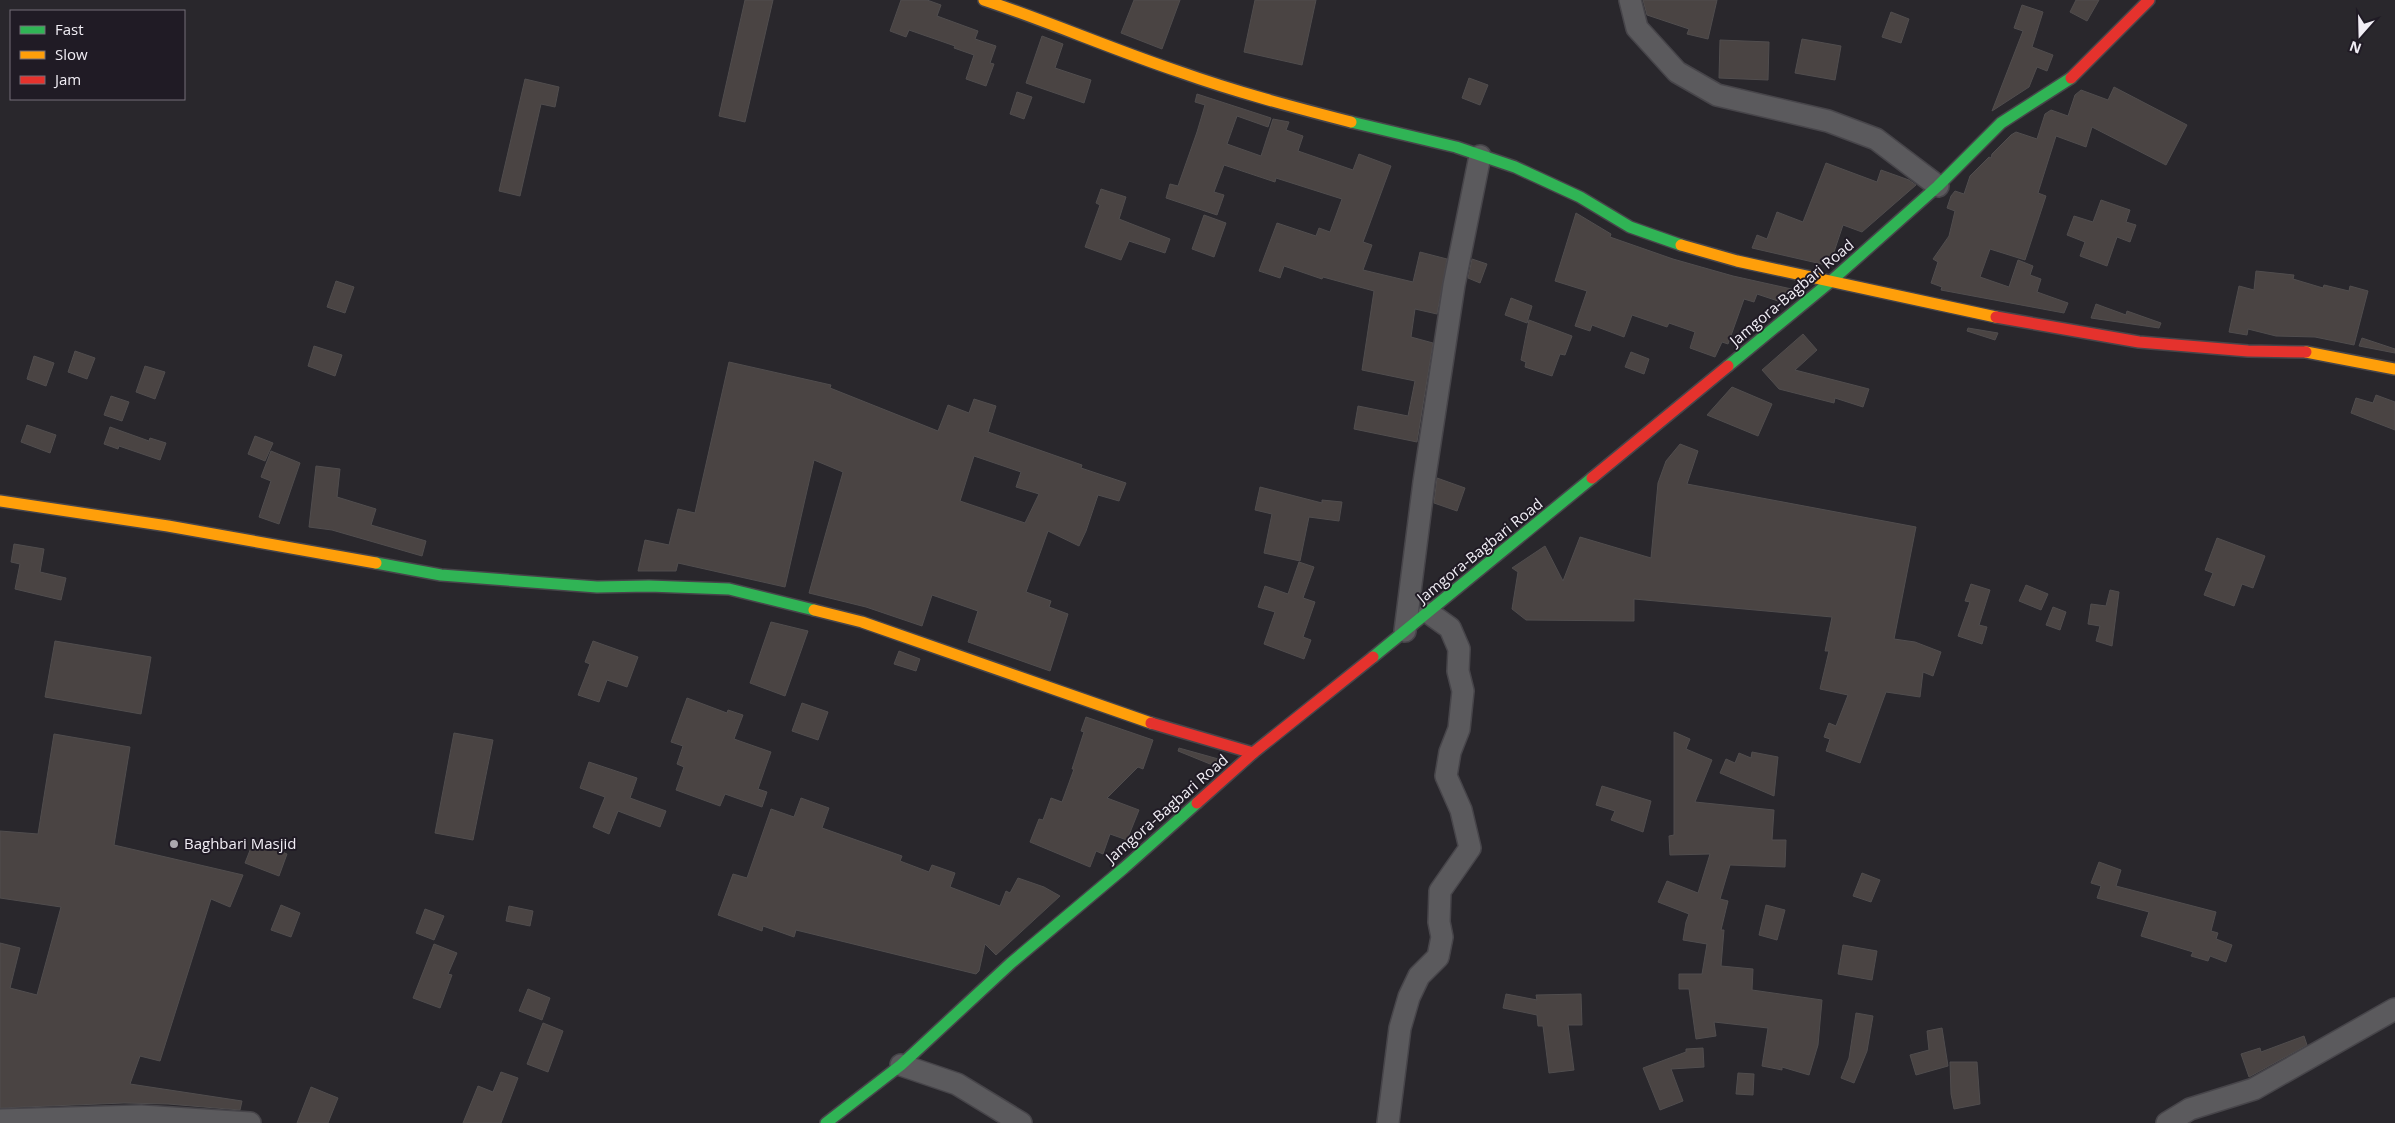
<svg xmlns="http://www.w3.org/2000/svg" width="2395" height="1123" viewBox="0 0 2395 1123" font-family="'Open Sans',sans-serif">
<rect width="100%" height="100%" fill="#29272c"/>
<!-- building -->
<g fill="#4a4443" stroke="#504d4e" fill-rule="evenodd">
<polygon points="745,0 773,0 745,122 719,116"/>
<polygon points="901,0 927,0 941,5 937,16 978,31 975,39 996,46 990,63 994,64 986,86 966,79 974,55 954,48 955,46 909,30 906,37 890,31"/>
<polygon points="1134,0 1180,0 1162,49 1121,33"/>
<polygon points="1255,0 1316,0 1302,65 1244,52"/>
<polygon points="1643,0 1717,0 1708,39 1687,34 1689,29 1647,15"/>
<polygon points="2076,0 2099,0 2087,21 2070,12"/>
<polygon points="2022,5 2043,12 2032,47 2053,55 2047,71 2037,67 2029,87 1992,111 2023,31 2014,28"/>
<polygon points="1891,12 1909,19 1901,43 1882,37"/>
<polygon points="1042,36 1063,44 1055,68 1091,80 1084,103 1026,83"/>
<polygon points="1802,39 1841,46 1835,80 1795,73"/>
<polygon points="1720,40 1769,42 1768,80 1719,78"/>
<polygon points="1469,78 1488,85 1480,105 1462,98"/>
<polygon points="525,79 559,87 555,107 541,104 520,196 499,191"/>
<polygon points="2114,87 2187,125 2166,165 2092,127 2086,147 2056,136 2038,193 2046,196 2025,260 1990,249 1980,277 2009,287 2018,260 2033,266 2030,275 2041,279 2037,292 2068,303 2064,313 1941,290 1942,287 1931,283 1938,262 1933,259 1949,236 1955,211 1947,208 1951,196 1955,191 1964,194 1970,176 1989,157 1991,158 1992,154 2011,135 2016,132 2037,139 2045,114 2051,110 2068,116 2075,95 2081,90 2108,100"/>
<polygon points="1017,92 1032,97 1024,119 1010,114"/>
<polygon points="1197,94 1271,118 1268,127 1237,116 1227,144 1261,156 1273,119 1289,122 1286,130 1303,136 1298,151 1353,170 1359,154 1391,166 1363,242 1372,245 1363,270 1413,282 1420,252 1447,259 1437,314 1415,309 1411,337 1433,343 1417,442 1354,429 1358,406 1408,416 1415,381 1362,370 1374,291 1323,277 1322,279 1284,266 1280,278 1259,271 1277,223 1316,236 1319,228 1330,232 1342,199 1276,178 1275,182 1224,165 1214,192 1224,195 1217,215 1166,198 1170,184 1178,186 1197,132 1205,105 1195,102"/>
<polygon points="1826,163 1877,182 1881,170 1909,180 1916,185 1862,232 1843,225 1832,258 1826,265 1752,248 1757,235 1767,239 1777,212 1803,222"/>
<polygon points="1101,189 1126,197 1119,219 1170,239 1165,253 1129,241 1121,260 1085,247 1100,205 1096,203"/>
<polygon points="2101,200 2130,210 2126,222 2136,225 2130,242 2117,237 2107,266 2080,256 2085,242 2067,235 2074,216 2093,222"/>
<polygon points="1576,213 1611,234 1610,237 1673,259 1733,276 1796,290 1781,302 1757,294 1754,302 1744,299 1728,344 1722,342 1715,357 1690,348 1695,332 1669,323 1667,327 1632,315 1624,337 1592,325 1590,331 1575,326 1587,291 1555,281"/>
<polygon points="1204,215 1226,223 1214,257 1192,249"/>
<polygon points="1472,259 1487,264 1480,283 1468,278"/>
<polygon points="2256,271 2294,275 2293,279 2323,288 2324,285 2349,291 2350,286 2368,291 2354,345 2315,337 2276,336 2248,329 2247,335 2229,332 2239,286 2254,290"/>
<polygon points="336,281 354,287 345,313 327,307"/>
<polygon points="1511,298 1532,306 1527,323 1505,315"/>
<polygon points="2096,304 2126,315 2127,311 2161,323 2159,328 2091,318"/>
<polygon points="1529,320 1572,336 1565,355 1560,354 1552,376 1525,367 1526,362 1521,360"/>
<polygon points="1968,328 1998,333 1995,340 1967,331"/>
<polygon points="1803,334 1817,350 1795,370 1869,389 1863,407 1835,398 1834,403 1779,389 1762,370"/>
<polygon points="2362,338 2395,349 2395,353 2359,346"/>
<polygon points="314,346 342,355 335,376 308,366"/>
<polygon points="75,351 95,358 87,379 68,372"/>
<polygon points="1631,352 1649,359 1644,374 1625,367"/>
<polygon points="34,356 54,363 46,386 27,379"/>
<path d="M729 362 831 385 830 388 938 431 948 405 969 413 974 399 996 406 988 432 1082 465 1081 468 1126 483 1119 501 1098 495 1086 531 1079 546 1048 531 1026 592 1051 601 1049 607 1068 614 1050 671 968 642 978 611 932 595 922 626 866 607 809 593 843 472 814 460 785 587 678 563 676 571H638L645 540 669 545 678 509 695 513ZM974 456 1021 472 1016 487 1039 494 1025 523 960 501Z"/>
<polygon points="145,366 165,372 155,399 136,392"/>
<polygon points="1732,387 1772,404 1758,436 1707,415"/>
<polygon points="2376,395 2395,402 2395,430 2351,413 2356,398 2373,403"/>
<polygon points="111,396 129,402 122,421 104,415"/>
<polygon points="27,425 56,435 50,453 21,442"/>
<polygon points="110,427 149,441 150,438 166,443 160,460 119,446 118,449 104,444"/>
<polygon points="255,436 273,443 265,461 248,454"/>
<polygon points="1680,444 1698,451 1687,484 1916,527 1894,639 1915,642 1941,652 1933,676 1923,672 1920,697 1886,692 1860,763 1826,751 1830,739 1824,737 1829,723 1836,726 1848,695 1820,689 1829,651 1825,651 1832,617 1634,599 1634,621 1526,620 1512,609 1518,572 1512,568 1545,546 1563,581 1580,537 1651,558 1658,483 1666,461"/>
<polygon points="271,451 300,463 279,524 259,517 271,481 261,477"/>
<polygon points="316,466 340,469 337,497 376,509 371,525 426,541 422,556 332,530 309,527"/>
<polygon points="1437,478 1465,488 1457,511 1434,503"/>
<polygon points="1260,487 1322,503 1322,500 1342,502 1339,521 1309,517 1300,561 1264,553 1272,514 1255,510"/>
<polygon points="2217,538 2265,556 2253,588 2242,584 2234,606 2204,595 2213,573 2205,570"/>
<polygon points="14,544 44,549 40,572 66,578 61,600 15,589 20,564 11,562"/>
<polygon points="1299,562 1314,567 1303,598 1315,602 1303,637 1311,640 1304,659 1264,644 1275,612 1258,607 1265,586 1288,594"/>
<polygon points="1971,584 1990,590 1979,625 1987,627 1982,644 1958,636 1970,602 1965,601"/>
<polygon points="2026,585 2048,594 2041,610 2019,601"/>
<polygon points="2110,590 2119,592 2112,646 2096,641 2100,626 2088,624 2091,604 2106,606"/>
<polygon points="2053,607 2066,612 2060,630 2046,625"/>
<polygon points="771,622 808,631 785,696 750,683"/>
<polygon points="55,641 151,657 141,714 45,697"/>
<polygon points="593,641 638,657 627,687 607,680 599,702 578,695 590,664 585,662"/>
<polygon points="899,651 920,659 916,671 894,664"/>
<polygon points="687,698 727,713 728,710 743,715 734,739 771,752 758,789 767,792 762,807 725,794 720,806 676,790 684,767 677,764 683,746 671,742"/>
<polygon points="802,703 828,712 818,740 792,731"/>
<polygon points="1086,717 1153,740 1143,769 1138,767 1107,798 1139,810 1127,840 1110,834 1103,854 1096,851 1090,867 1030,842 1039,819 1043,820 1051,798 1062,802 1074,769 1072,769 1084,732 1081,731"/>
<polygon points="1674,732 1690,739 1686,749 1712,760 1695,802 1774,810 1772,840 1786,840 1785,867 1730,865 1720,899 1728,901 1721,930 1724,930 1721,966 1753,969 1752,990 1822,1000 1818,1045 1809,1075 1782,1067 1782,1070 1762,1066 1768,1028 1714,1022 1716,1036 1696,1039 1689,989 1679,989 1679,974 1702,974 1707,944 1683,940 1686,922 1689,914 1658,902 1667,881 1698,893 1710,854 1670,855 1669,836 1674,835"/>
<polygon points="454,733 493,740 473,840 435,833"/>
<polygon points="54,734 130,747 114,845 243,875 230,907 211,899 160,1061 140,1056 130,1084 242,1101 240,1110 168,1104 124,1103 0,1108 0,943 20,948 10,988 37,995 61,907 0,898 0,831 38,834"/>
<polygon points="1179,748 1222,760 1215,766 1178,751"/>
<polygon points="1752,752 1778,757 1774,796 1720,773 1726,759 1735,763 1739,753 1751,758"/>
<polygon points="589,762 637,778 630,798 666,811 660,827 618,811 609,834 593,827 605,797 580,788"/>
<polygon points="1602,786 1651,801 1643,832 1611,820 1615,811 1596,805"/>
<polygon points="801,798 829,808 822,828 902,856 900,861 929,872 932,865 955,873 950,887 1000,906 1006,891 1010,893 1018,878 1044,887 1060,896 996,955 985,944 979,971 976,974 796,930 794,937 763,926 762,931 718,915 733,874 747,878 771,809 794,817"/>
<polygon points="254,840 287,854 279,876 245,863"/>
<polygon points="2099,862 2121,870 2116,886 2216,912 2211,931 2218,933 2216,939 2232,945 2226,962 2210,956 2208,961 2191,956 2193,952 2141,936 2149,912 2097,898 2101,886 2091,883"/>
<polygon points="1862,873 1880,880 1871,902 1853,896"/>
<polygon points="281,905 300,913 291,937 271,930"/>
<polygon points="1766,905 1785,910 1777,940 1759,935"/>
<polygon points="509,906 533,911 530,926 506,921"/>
<polygon points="425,909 444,916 434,940 416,933"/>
<polygon points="434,944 457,953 448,974 452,975 440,1008 413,998"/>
<polygon points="1843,945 1877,951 1872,980 1838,974"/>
<polygon points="528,989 550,998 542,1020 519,1011"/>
<polygon points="1506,994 1537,1000 1536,995 1581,994 1582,1025 1568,1025 1574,1070 1549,1073 1543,1026 1538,1026 1537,1015 1503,1008"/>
<polygon points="1856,1013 1873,1016 1867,1051 1854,1083 1841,1078 1849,1058"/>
<polygon points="543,1023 563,1031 548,1072 527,1064"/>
<polygon points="1942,1028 1948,1066 1916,1075 1910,1055 1929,1050 1927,1031"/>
<polygon points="2304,1036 2307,1045 2249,1077 2241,1054 2260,1048 2261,1052"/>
<polygon points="1703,1048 1704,1067 1671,1069 1683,1101 1660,1110 1643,1068 1686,1052 1686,1049"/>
<polygon points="1950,1062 1977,1062 1980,1104 1954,1109 1951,1094"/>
<polygon points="501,1072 518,1078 501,1123 463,1123 478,1086 493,1092"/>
<polygon points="1738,1073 1754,1074 1753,1095 1736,1094"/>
<polygon points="311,1087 338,1098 328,1123 297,1123"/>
</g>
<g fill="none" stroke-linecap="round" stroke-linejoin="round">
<defs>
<g id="street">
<polyline points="1630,0 1637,28 1677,72 1717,95 1828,121 1876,139 1938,186"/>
<polyline points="1405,631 1424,482 1454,285 1480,156"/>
<polyline points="901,1065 957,1084 1021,1123"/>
<polyline points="0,1120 141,1116 250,1123"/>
<polyline points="1388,1123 1400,1028 1409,997 1419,976 1438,957 1442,937 1439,922 1440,891 1470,848 1461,810 1446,776 1450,752 1459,729 1463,691 1458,671 1459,649 1450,628 1429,613"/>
<polyline points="2167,1123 2190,1109 2254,1089 2395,1009"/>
</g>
<g id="fast">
<polyline points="1351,122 1456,147 1515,167 1580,197 1630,227 1681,245"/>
<polyline points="1728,366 1830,282 1938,186 2001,123 2071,78"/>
<polyline points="376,563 441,575 597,587 649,586 729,589 814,610"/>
<polyline points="1373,657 1592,478"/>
<polyline points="826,1123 901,1065 1011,963 1124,868 1197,803"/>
</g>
<g id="slow">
<path d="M984 0C1050 22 1114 50 1180 72 1236 92 1293 107 1351 122"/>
<polyline points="1681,245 1737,261 1996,317"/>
<polyline points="2306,352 2395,369"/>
<polyline points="0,501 168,526 376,563"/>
<polyline points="814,610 862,622 1151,723"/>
</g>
<g id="jam">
<polyline points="2071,78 2149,0"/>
<polyline points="1996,317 2139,342 2248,351 2306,352"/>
<polyline points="1592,478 1728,366"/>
<polyline points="1151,723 1253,753"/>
<polyline points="1197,803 1253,753 1373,657"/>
</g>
</defs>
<!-- street casing -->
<use href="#street" stroke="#47454a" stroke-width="24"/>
<!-- fast casing -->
<use href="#fast" stroke="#47454a" stroke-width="14"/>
<!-- slow casing -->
<use href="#slow" stroke="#47454a" stroke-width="14"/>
<!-- jam casing -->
<use href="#jam" stroke="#47454a" stroke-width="14"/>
<!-- street -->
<use href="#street" stroke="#5b5a5d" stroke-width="21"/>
<!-- fast -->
<use href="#fast" stroke="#30b455" stroke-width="11"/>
<!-- slow -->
<use href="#slow" stroke="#ff9f0a" stroke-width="11"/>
<!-- jam -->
<use href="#jam" stroke="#e5322d" stroke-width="11"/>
</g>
<!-- markers -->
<circle fill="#aba8af" stroke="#201b25" stroke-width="2" cx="174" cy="844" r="5"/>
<g text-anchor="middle" stroke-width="4" stroke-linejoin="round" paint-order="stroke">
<!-- street labels -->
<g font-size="15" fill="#f1eef5" stroke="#201b25">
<text transform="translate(1792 293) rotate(-40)" y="5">Jamgora-Bagbari Road</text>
<text transform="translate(1480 551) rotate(-39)" y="5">Jamgora-Bagbari Road</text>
<text transform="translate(1167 809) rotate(-41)" y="5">Jamgora-Bagbari Road</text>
</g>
<!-- poi labels -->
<g font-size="15" fill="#f1eef5" stroke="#201b25" text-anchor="start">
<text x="184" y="849">Baghbari Masjid</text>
</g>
</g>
<!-- legend -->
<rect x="10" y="10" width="175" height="90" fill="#201b25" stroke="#746f78"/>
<rect x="20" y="26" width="25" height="8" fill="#30b455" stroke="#746f78"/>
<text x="55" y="35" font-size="15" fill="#f1eef5">Fast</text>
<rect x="20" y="51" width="25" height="8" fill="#ff9f0a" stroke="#746f78"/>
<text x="55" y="60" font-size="15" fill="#f1eef5">Slow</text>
<rect x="20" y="76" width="25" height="8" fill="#e5322d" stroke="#746f78"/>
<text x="55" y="85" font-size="15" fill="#f1eef5">Jam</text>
<!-- north arrow -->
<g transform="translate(2360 35) rotate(200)" stroke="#201b25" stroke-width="4" paint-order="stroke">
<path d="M0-4L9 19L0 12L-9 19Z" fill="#f1eef5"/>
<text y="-8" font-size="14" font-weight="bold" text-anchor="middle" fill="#f1eef5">N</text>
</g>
</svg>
